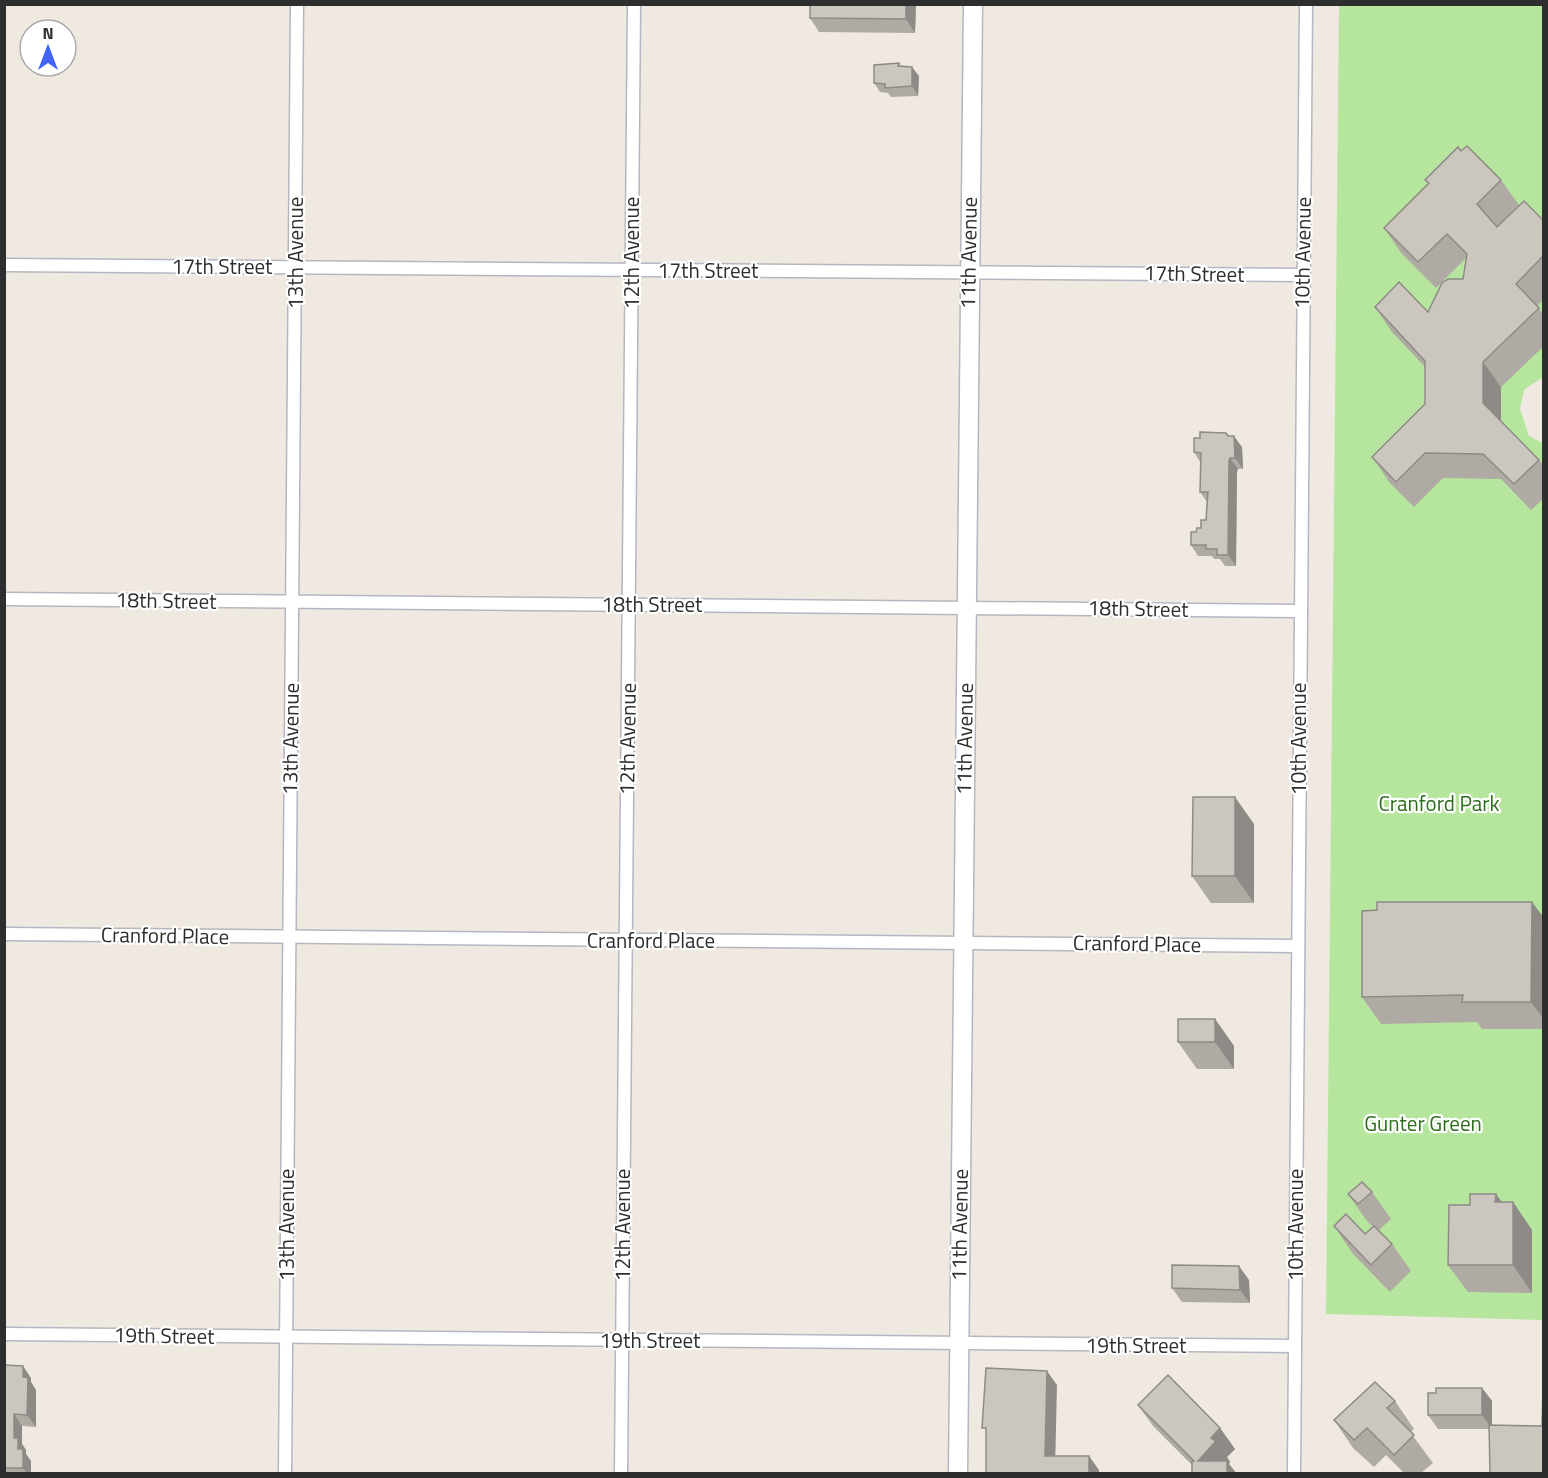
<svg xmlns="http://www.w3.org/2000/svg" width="1548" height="1478" viewBox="0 0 1548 1478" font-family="'Titillium Web',sans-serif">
<rect width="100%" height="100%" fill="#efe9e1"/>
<!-- green -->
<polygon fill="#b6e59e" points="1339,5 1543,5 1543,377 1524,390 1520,409 1529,436 1544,444 1543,1320 1326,1314"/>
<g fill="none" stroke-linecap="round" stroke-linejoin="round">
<defs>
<g id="minor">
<polyline points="4,265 1303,275"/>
<polyline points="4,599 1300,611"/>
<polyline points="4,934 1298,946"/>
<polyline points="4,1334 1295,1346"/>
<polyline points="285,1474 297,4"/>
<polyline points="621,1474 634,4"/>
<polyline points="1294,1474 1306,4"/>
</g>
<polyline id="secondary" points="958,1474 973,4"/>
</defs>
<!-- minor casing -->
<use href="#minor" stroke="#b4b7c1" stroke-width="15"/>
<!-- secondary casing -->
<use href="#secondary" stroke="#b4b7c1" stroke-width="21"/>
<!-- minor -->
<use href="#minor" stroke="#fff" stroke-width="12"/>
<!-- secondary -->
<use href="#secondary" stroke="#fff" stroke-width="18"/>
</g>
<!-- wall -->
<g fill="#afaba4">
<polygon points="810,4 916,4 915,33 819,32 810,18"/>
<polygon points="899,63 901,66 919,76 918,96 891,97 888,93 880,92 874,83"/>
<polygon points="1461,151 1501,180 1519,205 1497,227 1544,221 1544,299 1537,306 1544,315 1544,346 1501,387 1501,421 1539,460 1544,466 1544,498 1531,510 1501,479 1443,478 1414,507 1390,483 1372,457 1425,404 1425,367 1392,332 1375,307 1428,312 1463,279 1466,260 1465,259 1436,288 1402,254 1384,228 1428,184 1425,180"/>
<polygon points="1228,436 1242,447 1243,469 1238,469 1237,472 1236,566 1225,566 1220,559 1214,559 1212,556 1198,556 1191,545 1196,532 1201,528 1206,520 1207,502 1200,492 1200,462 1194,452 1200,438"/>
<polygon points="1254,824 1254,903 1211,903 1192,876"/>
<polygon points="1544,918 1544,1029 1482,1029 1477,1022 1381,1024 1362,997"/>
<polygon points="1215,1019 1234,1046 1234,1069 1197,1069 1178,1042"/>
<polygon points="1372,1192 1391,1219 1379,1230 1392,1244 1411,1271 1390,1292 1353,1254 1334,1226 1365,1234 1373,1227 1367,1221 1348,1194"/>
<polygon points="1496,1194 1501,1202 1513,1202 1532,1230 1532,1293 1468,1292 1448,1265 1470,1205"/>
<polygon points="1249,1280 1250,1303 1182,1302 1172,1288"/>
<polygon points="4,1365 31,1378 31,1382 36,1390 36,1427 22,1426 22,1444 26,1450 26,1454 31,1461 31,1473 4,1473"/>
<polygon points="1482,1388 1492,1401 1492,1425 1544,1473 1489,1429 1438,1429 1428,1415"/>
<polygon points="1395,1401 1414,1429 1410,1432 1433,1463 1421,1473 1404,1473 1386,1455 1374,1467 1353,1448 1334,1420"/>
<polygon points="1138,1405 1220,1428 1235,1449 1227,1457 1230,1462 1229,1464 1236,1473 1192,1473 1192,1465 1153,1426"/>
</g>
<!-- shaded-wall -->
<g fill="#8e8b86">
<polygon points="906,4 916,4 915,33 906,19"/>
<polygon points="912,67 919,76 918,96 912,86"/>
<polygon points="1483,362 1501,387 1501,428 1483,403"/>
<polygon points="1234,436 1242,447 1243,469 1235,458"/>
<polygon points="1230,458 1238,469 1237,472 1236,566 1228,555 1229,461"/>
<polygon points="1235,797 1254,824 1254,903 1235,876"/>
<polygon points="1532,902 1544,918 1544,1020 1531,1002"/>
<polygon points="1215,1019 1234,1046 1234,1069 1215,1042"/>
<polygon points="1496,1194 1513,1218 1513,1202 1532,1230 1532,1293 1513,1265 1495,1202"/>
<polygon points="1239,1266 1249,1280 1250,1303 1240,1290"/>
<polygon points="23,1366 31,1378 31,1382 36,1390 36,1427 27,1415 23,1377"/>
<polygon points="1047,1371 1057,1385 1055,1470 1045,1456"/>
<polygon points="1482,1388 1492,1401 1492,1429 1482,1415"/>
<polygon points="14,1414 22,1426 22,1444 26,1450 26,1454 31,1461 31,1473 27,1473 23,1468 14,1438"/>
<polygon points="1220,1428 1235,1449 1227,1457 1230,1462 1229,1464 1236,1473 1227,1473 1198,1461 1211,1438"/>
<polygon points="1089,1456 1099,1470 1099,1473 1089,1473"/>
</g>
<!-- building -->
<g fill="#cbc7bf" stroke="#8e8b86" stroke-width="1.5">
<polygon points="810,4 906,4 906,19 810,18"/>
<polygon points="899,63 898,66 912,67 912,86 885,88 885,84 874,83 874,65"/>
<polygon points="1467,146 1501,180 1477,204 1497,227 1524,201 1544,221 1544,255 1516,284 1539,308 1483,362 1483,403 1539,460 1514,484 1483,454 1425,453 1396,482 1372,457 1425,404 1425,361 1375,307 1399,282 1428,312 1442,283 1448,279 1463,279 1467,254 1447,234 1418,262 1384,228 1429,183 1425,180 1458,147 1461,151"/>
<polygon points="1200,432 1226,433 1228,436 1234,436 1235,458 1230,458 1229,461 1228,555 1217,555 1217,549 1206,549 1206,545 1191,545 1191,532 1196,532 1197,528 1201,528 1201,520 1206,520 1208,492 1200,492 1201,453 1194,452 1194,438 1200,438"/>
<polygon points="1193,797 1235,797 1235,876 1192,876"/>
<polygon points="1377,902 1532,902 1531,1002 1462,1002 1463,995 1362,997 1362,911 1377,910"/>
<rect x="1178" y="1019" width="37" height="23"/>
<polygon points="1362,1182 1372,1192 1358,1204 1348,1194"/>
<polygon points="1470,1194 1496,1194 1495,1202 1513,1202 1513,1265 1448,1265 1449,1205 1470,1205"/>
<polygon points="1346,1214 1365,1234 1374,1226 1392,1244 1371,1265 1334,1226"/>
<polygon points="1172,1265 1239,1266 1240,1290 1172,1288"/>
<polygon points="4,1365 23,1366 23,1377 28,1378 27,1415 14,1414 14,1438 18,1438 18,1449 23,1449 23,1468 4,1468"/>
<polygon points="986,1368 1047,1371 1045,1456 1089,1456 1089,1473 986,1473 986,1428 982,1428"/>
<polygon points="1168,1375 1220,1428 1211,1438 1216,1441 1198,1461 1227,1461 1227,1473 1192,1473 1192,1461 1194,1461 1138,1405"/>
<polygon points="1375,1382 1395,1401 1387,1408 1414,1435 1394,1455 1367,1428 1354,1440 1334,1420"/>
<polygon points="1436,1388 1482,1388 1482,1415 1428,1415 1428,1393 1436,1393"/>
<polygon points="1543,1389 1544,1473 1490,1473 1489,1425 1542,1426"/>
</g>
<g text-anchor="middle" stroke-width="4.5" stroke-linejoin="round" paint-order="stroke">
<!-- street labels -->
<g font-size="21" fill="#2e2e2e" stroke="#fff">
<text transform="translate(296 253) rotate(-90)" y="7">13th Avenue</text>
<text transform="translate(632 253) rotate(-90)" y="7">12th Avenue</text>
<text transform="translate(969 253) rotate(-89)" y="7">11th Avenue</text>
<text transform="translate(1303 253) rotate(-89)" y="7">10th Avenue</text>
<text x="222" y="274">17th Street</text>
<text x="708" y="278">17th Street</text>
<text transform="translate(1194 274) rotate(1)" y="7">17th Street</text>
<text transform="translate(166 601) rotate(1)" y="7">18th Street</text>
<text x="652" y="612">18th Street</text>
<text transform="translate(1138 609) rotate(1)" y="7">18th Street</text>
<text transform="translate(291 739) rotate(-89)" y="7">13th Avenue</text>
<text transform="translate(628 739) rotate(-89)" y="7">12th Avenue</text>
<text transform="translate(965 739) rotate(-89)" y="7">11th Avenue</text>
<text transform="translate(1299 739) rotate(-90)" y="7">10th Avenue</text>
<text transform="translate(165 936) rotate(1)" y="7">Cranford Place</text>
<text x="651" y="948">Cranford Place</text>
<text transform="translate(1137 944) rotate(1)" y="7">Cranford Place</text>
<text transform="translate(287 1225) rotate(-90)" y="7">13th Avenue</text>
<text transform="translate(623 1225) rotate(-90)" y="7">12th Avenue</text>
<text transform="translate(960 1225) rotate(-89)" y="7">11th Avenue</text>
<text transform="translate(1296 1225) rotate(-90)" y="7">10th Avenue</text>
<text transform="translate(164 1336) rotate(1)" y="7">19th Street</text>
<text x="650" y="1348">19th Street</text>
<text x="1136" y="1353">19th Street</text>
</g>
<!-- park labels -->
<g font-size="21" fill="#2c6e1b" stroke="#fff">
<text x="1439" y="811">Cranford Park</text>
<text x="1423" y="1131">Gunter Green</text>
</g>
</g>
<!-- border -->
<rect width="1548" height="1478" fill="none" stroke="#2e2e2e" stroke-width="12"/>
<!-- north arrow -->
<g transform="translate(48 48)"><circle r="28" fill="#ffffff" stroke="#ababab" stroke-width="1.5"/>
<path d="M0-4.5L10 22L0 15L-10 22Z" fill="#4264fb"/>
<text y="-9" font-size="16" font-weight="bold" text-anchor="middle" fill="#2e2e2e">N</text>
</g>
</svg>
